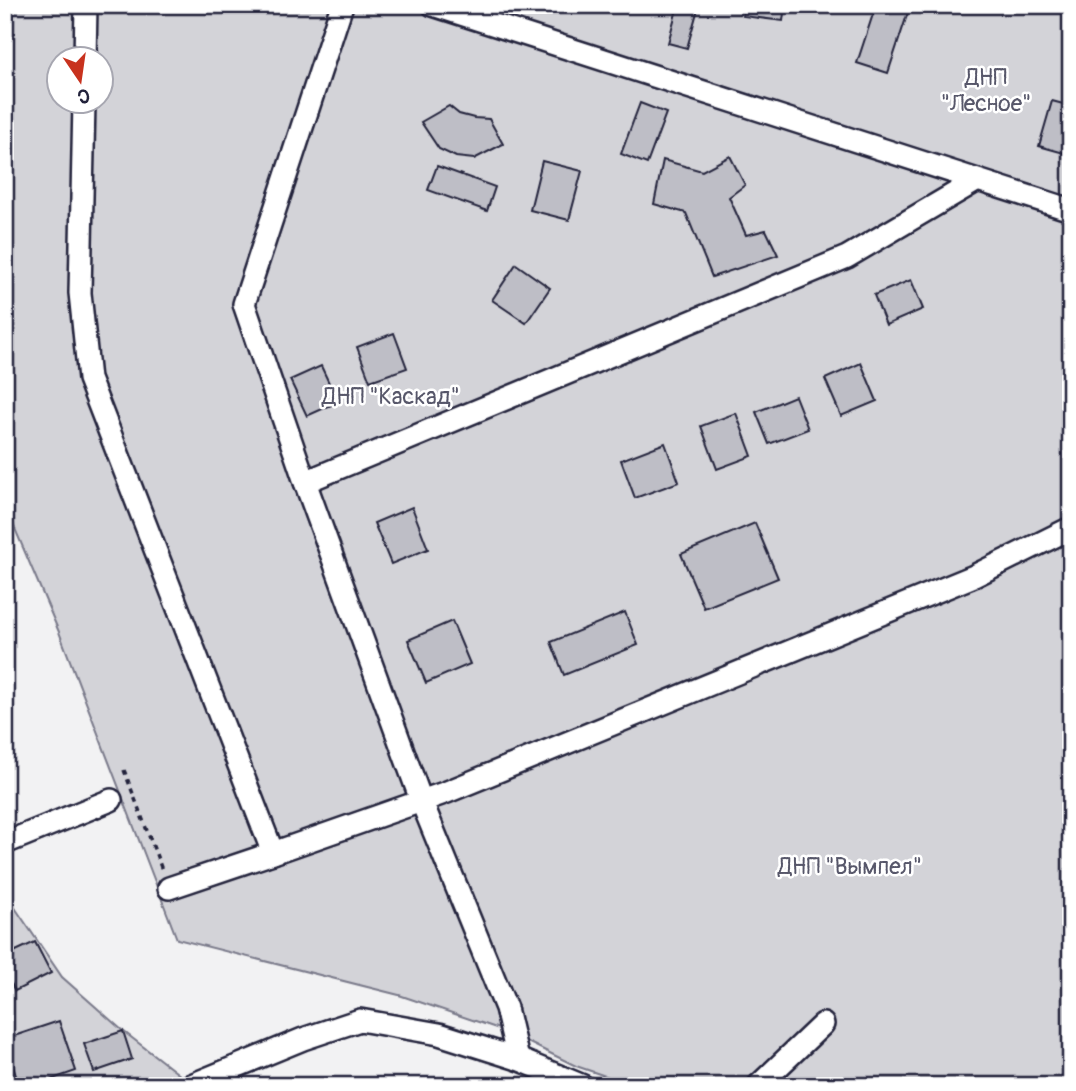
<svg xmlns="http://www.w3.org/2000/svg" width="1076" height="1091" viewBox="0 0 1076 1091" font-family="Pangolin,sans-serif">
<rect width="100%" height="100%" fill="#f2f2f3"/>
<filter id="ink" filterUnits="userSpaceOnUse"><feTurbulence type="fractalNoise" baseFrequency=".0143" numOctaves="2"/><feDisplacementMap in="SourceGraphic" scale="14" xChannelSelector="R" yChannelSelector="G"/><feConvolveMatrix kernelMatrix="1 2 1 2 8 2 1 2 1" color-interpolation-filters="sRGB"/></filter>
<g filter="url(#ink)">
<!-- green -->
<g fill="#d3d3d8" stroke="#7a7a8a" stroke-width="2" fill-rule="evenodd">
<path d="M5 5H1071V1086H635L576 1066 505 1031 399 995 177 939 59 632 13 524 5 527ZM60 60H102V102H60Z"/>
<polygon points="5,893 62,977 123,1031 194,1086 5,1086"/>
</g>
<!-- building -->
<g fill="#bebec6" stroke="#22223b" stroke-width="2">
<polygon points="678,5 699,5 687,48 668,43"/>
<polygon points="744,5 785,5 783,21 743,16"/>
<polygon points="876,5 898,5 909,9 888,73 857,63"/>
<polygon points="1052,101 1071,106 1071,155 1039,146"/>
<polygon points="640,103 666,113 647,164 621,154"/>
<polygon points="449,106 459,114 474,118 489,119 503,144 474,159 456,157 439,149 421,122"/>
<polygon points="730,156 745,185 729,197 746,235 766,230 778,255 712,277 686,213 654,204 663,160 702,171"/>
<polygon points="542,161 582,171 569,220 530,210"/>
<polygon points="437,166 495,187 487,211 428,190"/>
<polygon points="516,264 550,288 526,323 492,300"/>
<polygon points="911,280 923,309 886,325 874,295"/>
<polygon points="394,333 407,368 370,381 357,347"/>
<polygon points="861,363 877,401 841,416 825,379"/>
<polygon points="321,366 338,402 307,416 290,380"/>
<polygon points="795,396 808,429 769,444 756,412"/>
<polygon points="736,413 752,456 717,469 701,426"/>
<polygon points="665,443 679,482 635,498 621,460"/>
<polygon points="412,507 428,549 391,564 374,523"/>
<polygon points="755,523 778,578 704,608 681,554"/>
<polygon points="625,612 638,645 564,675 551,642"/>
<polygon points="452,621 470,664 426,683 408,640"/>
<polygon points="35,942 51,973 15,991 5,972 5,956"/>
<polygon points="59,1021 76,1071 33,1086 19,1086 5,1039"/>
<polygon points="123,1031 132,1059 94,1072 84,1044"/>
</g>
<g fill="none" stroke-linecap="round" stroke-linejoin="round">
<defs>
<g id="minor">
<polyline points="342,5 244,304 305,482 421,800 506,1008 518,1059"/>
<polyline points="433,5 1071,210"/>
<polyline points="85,60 86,5"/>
<polyline points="84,102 80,293 89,379 273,853 447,792 974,576 1071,528"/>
<polyline points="305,482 847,257 976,181"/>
<polyline points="5,843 111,800"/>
<polyline points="169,888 273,853"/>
<polyline points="189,1086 303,1039 360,1020 439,1034 518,1059 583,1086"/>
<polyline points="758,1086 823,1024"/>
</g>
</defs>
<!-- minor casing -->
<use href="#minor" stroke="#22223b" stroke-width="26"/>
<!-- path -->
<polyline stroke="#22223b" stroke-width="3.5" stroke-dasharray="5 5" stroke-linecap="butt" points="124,770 162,870"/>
<!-- minor -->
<use href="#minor" stroke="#fff" stroke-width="21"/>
</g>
</g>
<g text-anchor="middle" stroke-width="5" stroke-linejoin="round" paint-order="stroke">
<!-- park labels -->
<g font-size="23" fill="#57576a" stroke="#fff">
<text x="986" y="85">ДНП<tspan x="986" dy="26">"Лесное"</tspan></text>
<text x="391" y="404">ДНП "Каскад"</text>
<text x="850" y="874">ДНП "Вымпел"</text>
</g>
</g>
<!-- margin -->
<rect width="1076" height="1091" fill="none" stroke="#fff" stroke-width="28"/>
<rect x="14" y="14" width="1048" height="1063" fill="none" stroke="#22223b" stroke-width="2.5" filter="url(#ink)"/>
<!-- north arrow -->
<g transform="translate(80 80) rotate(167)"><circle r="33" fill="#ffffff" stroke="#a7a7b1" stroke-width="2"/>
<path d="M0-5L12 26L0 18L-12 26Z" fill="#c8321e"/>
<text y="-10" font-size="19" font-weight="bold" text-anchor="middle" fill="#22223b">С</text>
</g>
</svg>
